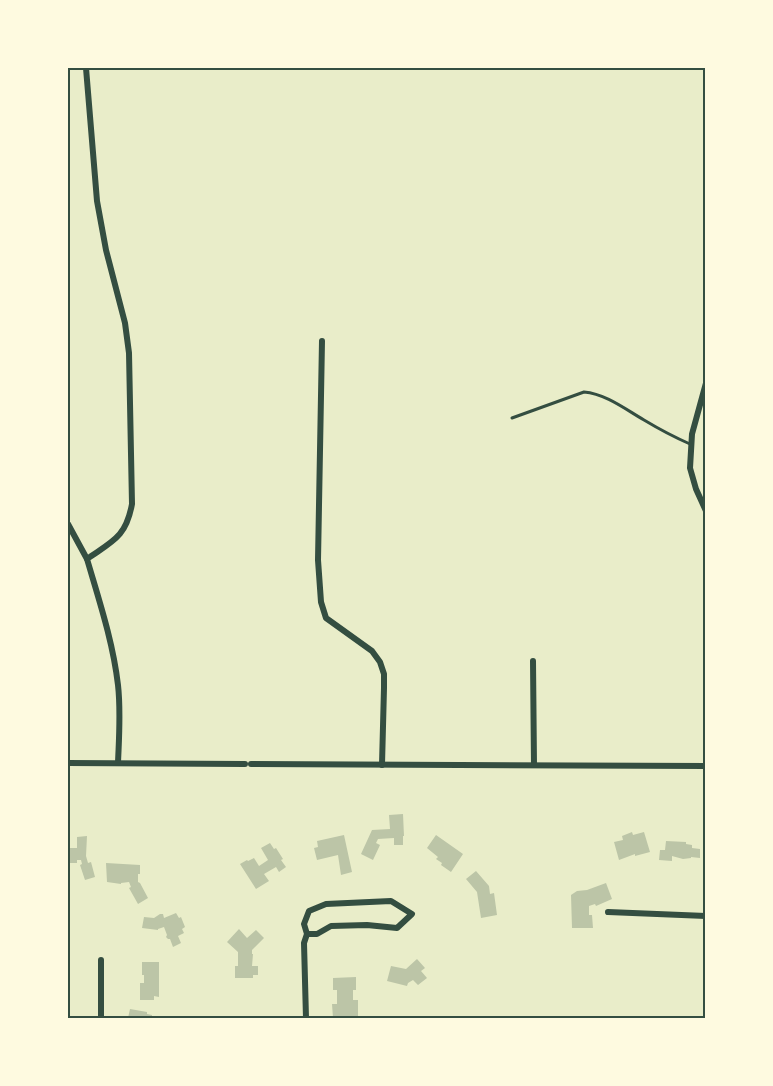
<svg xmlns="http://www.w3.org/2000/svg" width="773" height="1086" viewBox="0 0 773 1086" font-family="Arial,sans-serif">
<rect width="100%" height="100%" fill="#e9edc9"/>
<!-- building -->
<g fill="#bcc5a7">
<polygon points="403,814 404,836 403,836 403,845 394,845 394,838 378,839 376,843 380,845 373,860 361,854 372,830 390,829 389,815"/>
<polygon points="632,832 633,835 644,832 650,852 635,856 635,854 619,860 614,842 623,840 622,836"/>
<polygon points="344,835 352,872 341,875 338,855 317,860 314,848 318,847 317,841"/>
<polygon points="436,835 463,854 451,872 441,865 442,863 436,859 438,857 427,848"/>
<polygon points="87,836 86,856 88,863 91,862 95,877 85,880 80,865 82,864 81,860 77,860 77,863 68,863 68,848 77,848 77,837"/>
<polygon points="666,841 686,842 686,844 692,845 692,848 700,849 700,858 691,857 691,858 683,859 672,856 672,861 659,860 660,850 665,850"/>
<polygon points="270,843 274,849 276,848 283,859 281,860 286,867 279,872 276,867 264,874 269,881 256,889 240,864 247,860 248,861 254,858 259,866 268,860 261,848"/>
<polygon points="106,863 140,865 140,874 138,874 138,882 140,883 148,898 138,904 129,888 131,887 129,882 121,883 121,884 107,882"/>
<polygon points="476,871 489,886 490,894 494,893 497,915 481,918 477,892 466,879"/>
<polygon points="606,883 612,899 596,906 595,904 589,906 589,915 592,915 593,928 572,928 571,895 577,891 587,890"/>
<polygon points="176,913 179,918 181,917 185,927 182,929 184,933 178,936 181,943 173,947 170,939 168,939 166,937 167,935 164,927 158,929 158,930 142,928 144,917 154,918 160,914 163,914 164,918"/>
<polygon points="239,929 247,938 256,930 264,938 252,950 252,954 253,954 252,966 258,966 258,975 253,975 253,978 235,978 235,966 238,966 238,952 227,942"/>
<polygon points="417,959 425,968 421,971 427,978 418,985 413,980 408,983 407,986 387,981 391,966 406,969"/>
<polygon points="142,962 159,962 159,997 154,996 154,1000 140,1000 140,983 144,983 144,975 142,975"/>
<polygon points="356,977 356,990 353,990 353,1000 358,1000 358,1016 345,1016 345,1018 333,1018 332,1004 337,1004 337,990 333,990 333,978"/>
<polygon points="130,1009 147,1012 147,1014 152,1015 152,1018 128,1018"/>
</g>
<g fill="none" stroke-linecap="round" stroke-linejoin="round">
<!-- service -->
<path stroke="#344e41" stroke-width="3" d="M512 418 584 392C606 394 625 409 644 420 659 429 674 437 690 444"/>
<!-- minor -->
<g stroke="#344e41" stroke-width="6">
<path d="M86 68 97 201 106 250 125 323 129 353 132 504C126 537 113 541 87 559 99 600 113 642 118 685 121 711 119 737 118 763"/>
<polyline points="322,341 318,560 321,602 326,618 372,651 380,662 384,674 384,688 382,765"/>
<polyline points="706,383 692,434 690,468 696,489 706,511"/>
<polyline points="68,524 87,559"/>
<polyline points="533,661 534,765"/>
<polyline points="68,763 245,764"/>
<polyline points="251,764 706,766"/>
<polyline points="608,912 706,916"/>
<polyline points="101,960 101,1018"/>
<polyline points="306,1018 304,943 307,934 304,924 309,911 326,904 391,901 412,914 397,928 367,925 331,926 317,934 307,934"/>
</g>
</g>
<!-- border -->
<rect width="773" height="1086" fill="none" stroke="#fefae0" stroke-width="138"/>
<rect x="69" y="69" width="635" height="948" fill="none" stroke="#344e41" stroke-width="2"/>
</svg>
